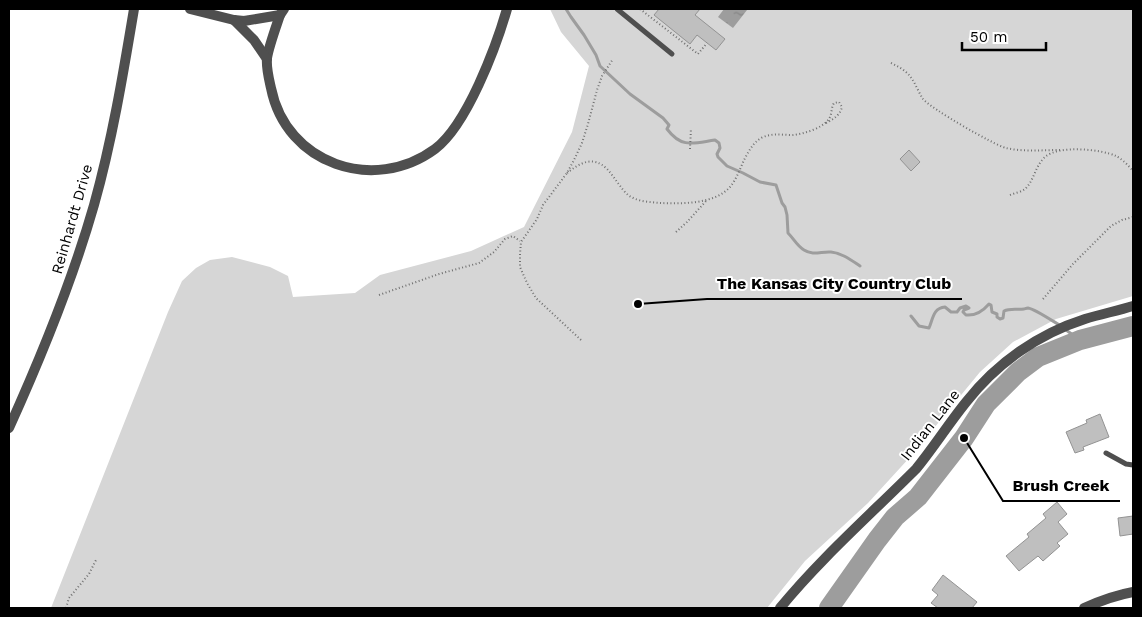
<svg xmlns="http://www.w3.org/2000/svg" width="1142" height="617" viewBox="0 0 1142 617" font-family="'Work Sans',sans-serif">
<defs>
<pattern id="water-ripples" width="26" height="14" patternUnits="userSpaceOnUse" patternTransform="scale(1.25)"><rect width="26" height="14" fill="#9d9d9d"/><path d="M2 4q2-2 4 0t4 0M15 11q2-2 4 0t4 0" fill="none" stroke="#858585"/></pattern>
</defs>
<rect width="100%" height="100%" fill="#fff"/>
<!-- green -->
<polygon fill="#d6d6d6" points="550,9 1133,9 1133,296 1056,319 1013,342 980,372 911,456 868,503 805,561 767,608 51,608 168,312 182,281 196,268 210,260 232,257 270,267 288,276 293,297 355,293 380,275 471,251 524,227 572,132 589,66 561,32"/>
<!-- water -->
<polygon fill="url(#water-ripples)" points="724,9 745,9 747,10 733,28 718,17"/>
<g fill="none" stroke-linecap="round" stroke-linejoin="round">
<!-- stream -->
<g stroke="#9d9d9d" stroke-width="3">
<path d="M566 9 571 17 584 35 596 55 600 66 630 94 663 118 669 125 667 129C682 149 694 143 715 140L719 143 720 148 717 154 718 157 727 166 743 173 760 182 776 185 782 203 785 207 787 215 788 233C794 239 797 246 804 250 813 256 822 251 831 252 842 253 851 260 860 266"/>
<path d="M911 316 919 326 929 328C933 319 933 308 945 307L951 312H957L960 308 966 306 969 308 964 310 963 312 966 315C976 316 983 311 989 304L991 305 992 312 997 314V317L1000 319 1003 318 1004 311C1010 308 1017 310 1024 309 1025 309 1026 308 1028 308 1035 309 1054 322 1061 326"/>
<polyline points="1066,330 1080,340"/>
</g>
<!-- river -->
<polyline stroke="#9d9d9d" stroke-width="20" points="829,608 877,540 895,517 918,497 964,438 986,404 1018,372 1038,357 1080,340 1133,326"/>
</g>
<!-- building -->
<g fill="#bfbfbf" stroke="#939393">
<polygon points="659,9 700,9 695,15 725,39 716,50 697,35 690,44 654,15"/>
<polygon points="909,150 920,162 911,171 900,159"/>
<polygon points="1100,414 1109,437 1083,447 1084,450 1075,453 1066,432 1087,423 1086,420"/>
<polygon points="1057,502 1067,514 1058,522 1068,534 1057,543 1060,546 1043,561 1038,556 1019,571 1006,556 1029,537 1027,534 1046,518 1043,514"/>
<polygon points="1133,516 1133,534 1120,536 1118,518"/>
<polygon points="943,575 977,602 972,608 938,608 931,603 938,595 932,590"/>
</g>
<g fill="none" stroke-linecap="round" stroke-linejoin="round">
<!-- path -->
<g stroke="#717171" stroke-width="2" stroke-dasharray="1 2.5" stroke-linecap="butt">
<polyline points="640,9 698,54 707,43"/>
<path d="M891 63C899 67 907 71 912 79 916 85 919 93 923 99 930 108 994 145 1006 148 1023 152 1042 150 1060 150"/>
<polyline points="690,149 691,128"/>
<path d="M567 173C580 163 593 155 607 169 612 174 616 181 621 187 623 190 626 193 628 195 638 202 650 202 661 203 682 204 715 204 730 187 736 180 740 169 744 160 749 151 753 142 763 137 773 133 783 135 793 135 803 134 825 128 830 117 832 113 831 108 834 103L839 102 842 107C840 115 834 119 826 123"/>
<path d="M1010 195C1015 193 1021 192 1025 189 1034 181 1035 166 1045 157 1058 145 1101 149 1116 156 1122 159 1129 166 1133 171"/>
<polyline points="676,232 687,222 707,200"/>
<polyline points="379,295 439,274 479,263 494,252 505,239 513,236 520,241"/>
<polyline points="1043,299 1073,264 1111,226 1122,220 1133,217"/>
<polyline points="581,340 536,298 527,283 520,267 520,254 521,242 537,219 543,205 567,173 574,160 582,143 588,124 597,90 602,76 613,59"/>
<polyline points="66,608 69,598 89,574 96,560"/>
</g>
<!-- lane -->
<g stroke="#4f4f4f" stroke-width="5">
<polyline points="617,9 672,54"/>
<polyline points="1106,453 1126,464 1133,465"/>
</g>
<!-- street -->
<g stroke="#4f4f4f" stroke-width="10">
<polyline points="190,9 234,20 244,21 280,15"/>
<path d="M284 9 280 15C276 27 269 46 267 58 266 68 269 79 271 88 286 164 374 194 435 149 467 125 496 47 507 9"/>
<polyline points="234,20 254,40 267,59"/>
<path d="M9 428C42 355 72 282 94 205 112 141 123 75 134 9"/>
<path d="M780 608C821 558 870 515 916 469 934 447 949 423 967 401 997 363 1038 334 1085 319 1101 314 1117 311 1133 306"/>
<path d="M1084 608C1100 601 1116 595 1133 592"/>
</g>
</g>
<g text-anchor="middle" stroke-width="4" stroke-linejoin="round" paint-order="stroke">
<!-- street labels -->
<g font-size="15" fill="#000" stroke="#fff">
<text transform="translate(72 219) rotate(-74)" y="5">Reinhardt Drive</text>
<text transform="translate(930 425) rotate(-52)" y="5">Indian Lane</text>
</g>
</g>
<!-- callouts -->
<path fill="none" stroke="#000" stroke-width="2" d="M638 304L707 299H962M964 438L1003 501H1120"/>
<g fill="#000" stroke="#fff" stroke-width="2">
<circle cx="638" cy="304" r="5"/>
<circle cx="964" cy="438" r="5"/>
</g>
<g font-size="16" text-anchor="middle" font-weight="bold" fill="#000" stroke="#fff" stroke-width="4" stroke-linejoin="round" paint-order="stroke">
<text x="834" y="289">The Kansas City Country Club</text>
<text x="1061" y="491">Brush Creek</text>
</g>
<!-- border -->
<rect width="1142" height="617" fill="none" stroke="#000000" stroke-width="20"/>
<!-- scale -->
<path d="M962 42v8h84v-8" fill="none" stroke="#000000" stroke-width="2.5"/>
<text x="970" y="42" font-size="15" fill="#000000" stroke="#ffffff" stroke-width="4" paint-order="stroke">50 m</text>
</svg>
